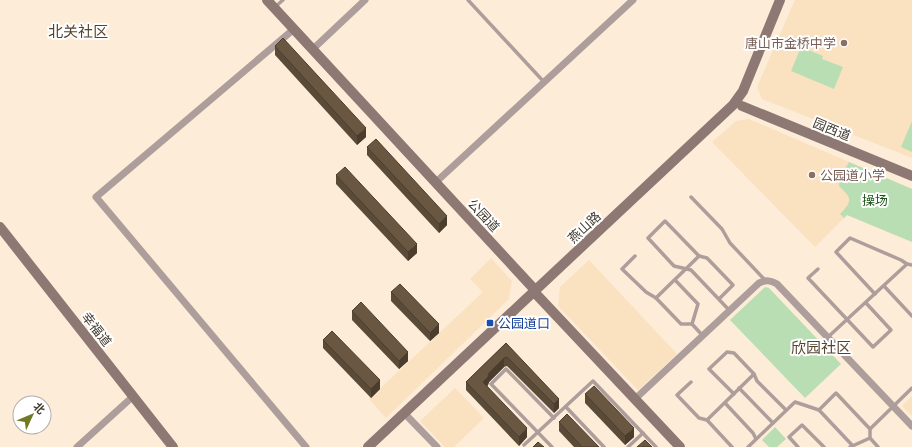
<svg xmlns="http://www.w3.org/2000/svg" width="912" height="447" viewBox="0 0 912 447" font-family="Raleway,'Noto Sans SC',sans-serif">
<rect width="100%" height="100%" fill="#fdecd7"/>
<!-- built -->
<g fill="#fae1c0">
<polygon points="795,0 912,0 912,158 762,99 757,87"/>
<polygon points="749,119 912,189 912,242 847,215 815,247 712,142 736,121"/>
<polygon points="491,258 512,281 509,299 386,418 369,399 483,292 470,279"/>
<polygon points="589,260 677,354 638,390 558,306 560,287"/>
<polygon points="455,388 484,418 454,447 445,447 420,421"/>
<polygon points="912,396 912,416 902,406"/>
</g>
<!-- green -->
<g fill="#b9deb4">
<polygon points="801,47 823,56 822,59 843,67 834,89 791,71"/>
<polygon points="912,121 912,152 901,147"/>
<path d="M849 162 912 189V242L847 215 844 218 840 214C853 201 852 198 839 186L840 178Z"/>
<polygon points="765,287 769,288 841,364 805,398 730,320"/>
<polygon points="775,427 786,439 777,447 769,447 762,440"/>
</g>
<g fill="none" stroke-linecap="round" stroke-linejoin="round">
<!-- lane -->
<g stroke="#ae9e9b" stroke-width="3.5">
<polyline points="468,0 544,82"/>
<polyline points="275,7 283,0"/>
<polyline points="691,197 722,229 730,243 765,280"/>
<polyline points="635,256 622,269 646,292 656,298"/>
<polyline points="699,256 707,258 733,285 719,299"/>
<polyline points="818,269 808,278 873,347 891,330 866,303"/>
<polyline points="675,280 698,304 692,324 703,336"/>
<polyline points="884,286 912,316"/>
<polyline points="875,294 836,252 850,238 901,260 907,264"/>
<path d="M692 324H681L656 298C670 284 685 270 699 256L665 221 648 238 674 266 691 270 730 311"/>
<polyline points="828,337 907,264 912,265"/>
<polyline points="691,382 677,395 699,418 707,420 732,447"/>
<polyline points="739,388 773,423"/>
<polyline points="734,394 709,369 727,352 734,353 754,374 757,381 786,410"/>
<polyline points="725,403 753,433 756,439"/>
<polyline points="566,407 604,447"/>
<polyline points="707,420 754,374"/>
<polyline points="870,438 878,447"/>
<polyline points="524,445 593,381 656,447"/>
<polyline points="852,445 819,410 836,393 870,429"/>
<polyline points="552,447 491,384 506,369 554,418"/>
<polyline points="628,447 643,433"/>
<polyline points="748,447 795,402 819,410"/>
<polyline points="798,447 789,437 802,425 824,447"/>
<polyline points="850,447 870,438 870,429 912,388"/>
</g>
<!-- street -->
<g stroke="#ae9e9b" stroke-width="7">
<polyline points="294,29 96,197 306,447"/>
<polyline points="313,49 365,0"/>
<polyline points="436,182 633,0"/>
<path d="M635 399 759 283C766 280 770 280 777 284L912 426"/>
<polyline points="408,417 437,447"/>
<polyline points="77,447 129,400"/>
</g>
<!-- secondary -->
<g stroke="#8e7874" stroke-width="10">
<polyline points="267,0 535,290 537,295 680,447"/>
<polyline points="742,106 912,176"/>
<polyline points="0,227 173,447"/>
<polyline points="368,447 733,105 743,91 780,0"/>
</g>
</g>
<!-- wall -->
<g fill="#5a4b38">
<polygon points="275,46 366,137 357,145 275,55"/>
<polygon points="367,147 447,225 439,233 367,155"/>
<polygon points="336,175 417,253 408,261 336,184"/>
<polygon points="391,292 439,333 430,341 391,301"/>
<polygon points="352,311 408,361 399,369 352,320"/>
<polygon points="323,340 380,389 371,398 323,348"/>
<polygon points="506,343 559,408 554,413 507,366 504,367 489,382 488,385 487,386 527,437 519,446 466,390 466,382"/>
<polygon points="585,394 634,437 625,445 585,403"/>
<polygon points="559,422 599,447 574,447 559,431"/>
</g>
<!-- shaded-wall -->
<g fill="#4a3d2e">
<polygon points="366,128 366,137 357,145 357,136"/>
<polygon points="447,216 447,225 439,233 439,224"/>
<polygon points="417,244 417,253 408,261 408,252"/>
<polygon points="439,324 439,333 430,341 430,333"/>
<polygon points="408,352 408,361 399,369 399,361"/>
<polygon points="504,358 504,367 489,382 488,385 483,391 483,382 489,373"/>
<polygon points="380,380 380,389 371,398 371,389"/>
<polygon points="559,399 559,408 554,413 554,404"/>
<polygon points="527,428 527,437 519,446 519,437"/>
<polygon points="634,428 634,437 625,445 625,436"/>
</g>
<!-- building -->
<g fill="#695741" stroke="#4a3d2e">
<polygon points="283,38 366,128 357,136 275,46"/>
<polygon points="376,139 447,216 439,224 367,147"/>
<polygon points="345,167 417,244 408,252 336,175"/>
<polygon points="400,284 439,324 430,333 391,292"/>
<polygon points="361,302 408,352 399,361 352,311"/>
<polygon points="332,331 380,380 371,389 323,340"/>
<polygon points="506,343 559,399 554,404 507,357 504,358 489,373 488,377 483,382 527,428 519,437 466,382"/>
<polygon points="594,386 634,428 625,436 585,394"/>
<polygon points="567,414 599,447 582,447 559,422"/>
<polygon points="645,440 652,447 637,447"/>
<polygon points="538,442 544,447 533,447"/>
</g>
<!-- markers -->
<g fill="#8d6e63" stroke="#fff" stroke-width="1.5">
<circle cx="844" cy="43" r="4"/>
<circle cx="812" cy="175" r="4"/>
</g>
<rect fill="#1a4fb4" stroke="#fff" stroke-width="1.5" x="486" y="319" width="8" height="8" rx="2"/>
<g text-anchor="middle" stroke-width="4" stroke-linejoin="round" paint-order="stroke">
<!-- education labels -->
<g font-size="13" fill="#785e54" stroke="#fff" text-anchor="end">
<text x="836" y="48">唐山市金桥中学</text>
<text x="820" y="180" text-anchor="start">公园道小学</text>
</g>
<!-- street labels -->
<g font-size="13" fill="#40382d" stroke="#fff">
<text transform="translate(832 129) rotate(22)" y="5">园西道</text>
<text transform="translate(484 215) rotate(47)" y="5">公园道</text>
<text transform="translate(584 227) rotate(-43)" y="5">燕山路</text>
<text transform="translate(97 329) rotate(52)" y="5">幸福道</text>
</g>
<!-- park labels -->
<g font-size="13" fill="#1c5616" stroke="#fff">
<text x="875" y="205">操场</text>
</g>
<!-- transit labels -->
<g font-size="13" fill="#164399" stroke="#fff" text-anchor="start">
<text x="498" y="328">公园道口</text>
</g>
<!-- quarter labels -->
<g font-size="15" fill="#55442e" stroke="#fff">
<text x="78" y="37">北关社区</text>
<text x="821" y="353">欣园社区</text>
</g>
</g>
<!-- north arrow -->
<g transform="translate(32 415) rotate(46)"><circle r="19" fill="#ffffff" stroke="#b3afab"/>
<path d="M0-3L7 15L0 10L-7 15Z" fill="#717923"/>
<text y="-6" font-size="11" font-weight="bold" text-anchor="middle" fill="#40382d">北</text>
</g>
</svg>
